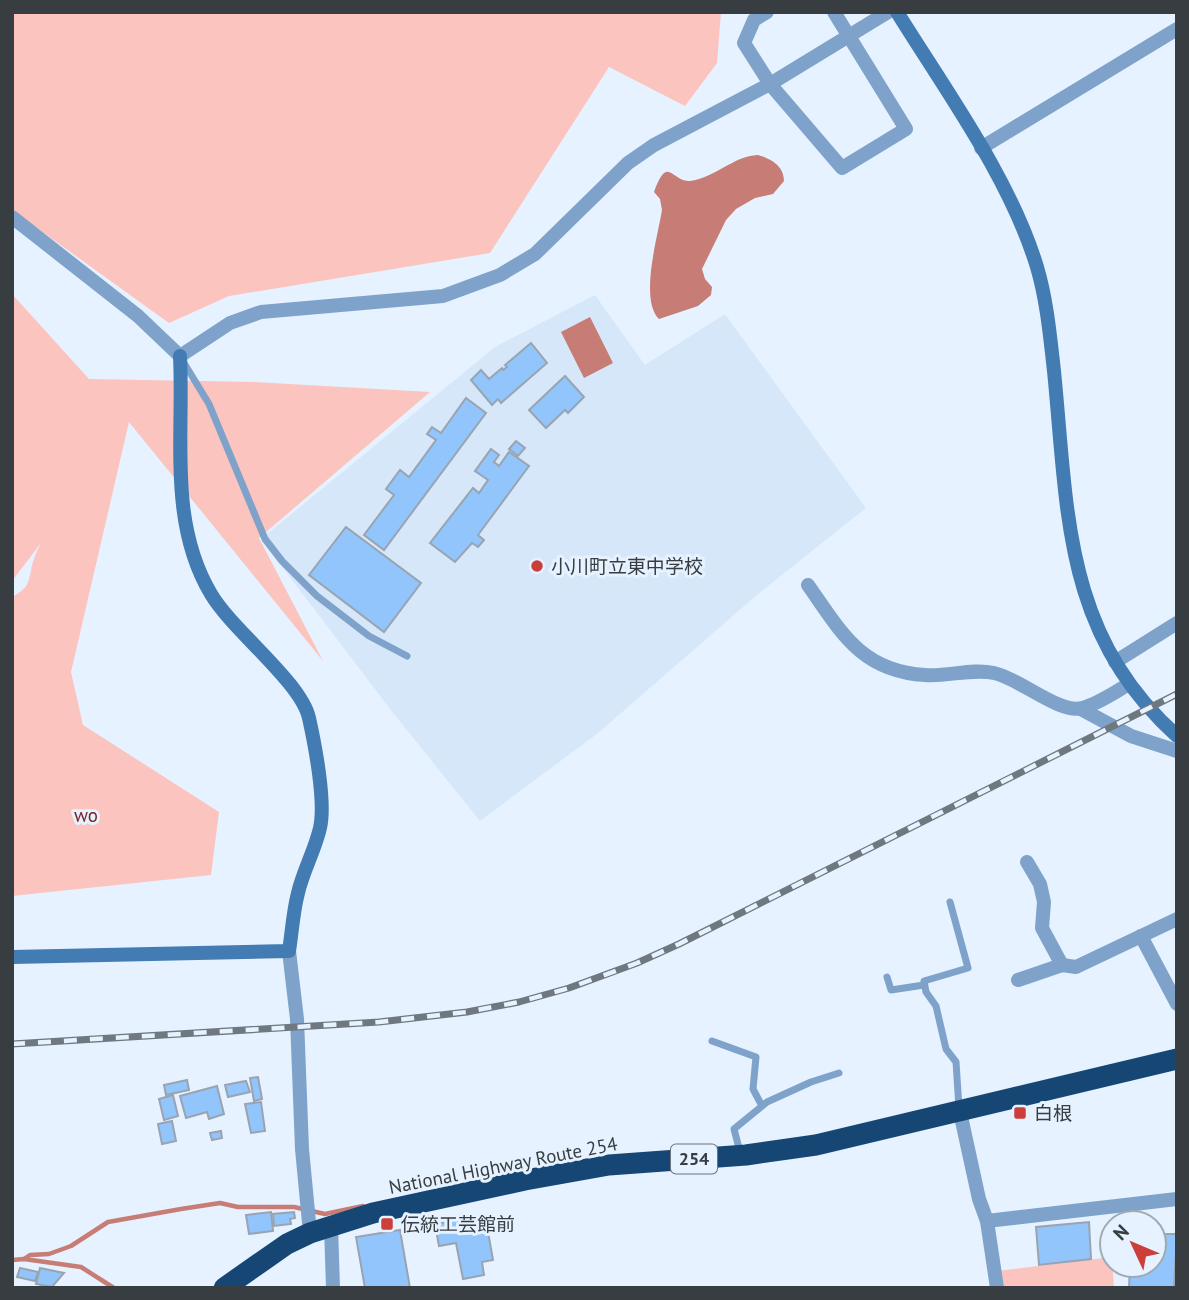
<svg xmlns="http://www.w3.org/2000/svg" width="1189" height="1300" font-family="'PT Sans','Noto Sans JP',sans-serif">
<style>
.built{fill:#d6e7fa}
.green{fill:#fbc4be}
.water{fill:#c77d75}
.lines{fill:none;stroke-linecap:round;stroke-linejoin:round}
.stream{stroke:#c77d75;stroke-width:4.5}
.building{fill:#91c5fb;stroke:#99a4b0;stroke-width:2}
.lane{stroke:#7ea2c9;stroke-width:7}
.street{stroke:#7ea2c9;stroke-width:14}
.secondary{stroke:#437bb3;stroke-width:14}
.highway{stroke:#164774;stroke-width:21}
.rail-casing{stroke:#70787f;stroke-width:7}
.rail{stroke:#e6f2ff;stroke-width:4.5;stroke-dasharray:13;stroke-linecap:butt}
.poi-dot{fill:#cc3e3a;stroke:#e6f2ff;stroke-width:2.5}
.labels{text-anchor:middle;stroke-width:6;stroke-linejoin:round;paint-order:stroke}
.shield{fill:#e6f2ff;stroke:#6c737b;stroke-width:2}
.shield-label{font-size:18px;font-weight:bold;fill:#383d42}
.poi-label{font-size:19px;fill:#383d42;stroke:#e6f2ff;text-anchor:start}
.park-label{font-size:19px;fill:#7e2522;stroke:#e6f2ff}
.street-label{font-size:19px;fill:#383d42;stroke:#e6f2ff}
</style>
<rect width="100%" height="100%" fill="#e6f2ff"/>
<!-- built -->
<path class="built" d="M595,295L645,365L725,314L866,508L758,594L598,733L480,821L390,709L261,539L495,347Z"/>
<!-- green -->
<g class="green">
<path d="M12,12H721L717,63L685,106L609,67L490,253L229,296L169,323L12,210Z"/>
<path d="M12,294L89,379L254,382L430,392L259,538L323,661L129,422L71,672L83,725L219,812L211,875L12,896V597C26,589 28,586 31,571C32,562 37,551 41,543L12,581Z"/>
<path d="M1112,1257L1114,1288H1001L998,1271Z"/>
</g>
<!-- water -->
<g class="water">
<path d="M758,155C771,159 784,166 784,181L773,194L755,198L736,209L726,220L702,269L705,279L712,287L711,295L698,306L659,319C639,299 658,236 662,210L660,199L654,192C668,153 672,183 690,181C715,178 733,156 758,155Z"/>
<path d="M590,317L613,363L584,378L561,332Z"/>
</g>
<g class="lines">
<!-- stream -->
<g class="stream">
<path d="M24,1259L30,1255L49,1254L71,1246L108,1222L181,1209L220,1203L238,1207H294L325,1214L363,1206"/>
<path d="M12,1260L24,1259L81,1267L114,1288"/>
</g>
</g>
<!-- building -->
<g class="building">
<path d="M531,343L547,363L501,403L498,399L492,405L471,380L481,370L489,379L502,368L503,370L507,367L505,365Z"/>
<path d="M565,376L584,397L568,413L565,410L546,428L529,410Z"/>
<path d="M466,398L486,413L384,550L364,535L394,495L386,489L400,470L409,477L436,440L427,434L432,427L441,433Z"/>
<path d="M516,441L525,448L518,456L509,449Z"/>
<path d="M491,449L499,455L494,462L499,466L509,452L529,466L478,535L484,540L478,547L472,543L455,562L430,543L473,488L479,493L488,480L475,471Z"/>
<path d="M346,527L421,583L384,632L309,575Z"/>
<path d="M258,1077L262,1099L254,1101L250,1078Z"/>
<path d="M187,1080L189,1090L166,1095L164,1085Z"/>
<path d="M246,1081L250,1092L228,1097L225,1085Z"/>
<path d="M217,1086L224,1114L209,1119L207,1112L186,1118L180,1096Z"/>
<path d="M173,1095L178,1116L164,1120L159,1099Z"/>
<path d="M261,1102L265,1131L251,1133L245,1104Z"/>
<path d="M172,1121L176,1141L162,1144L158,1124Z"/>
<path d="M221,1131L222,1138L212,1140L210,1133Z"/>
<path d="M271,1212L273,1231L249,1234L246,1215Z"/>
<path d="M294,1212L295,1218L290,1219L291,1224L274,1226L273,1214Z"/>
<path d="M485,1215L493,1260L482,1262L484,1275L463,1279L456,1243L439,1246L435,1224Z"/>
<path d="M1089,1222L1091,1259L1039,1265L1036,1227Z"/>
<path d="M400,1230L410,1288H365L356,1237Z"/>
<path d="M1154,1234H1177L1174,1288H1129L1130,1265H1154Z"/>
<path d="M20,1268L38,1272L35,1281L17,1277Z"/>
<path d="M40,1268L64,1273L52,1287L36,1284Z"/>
</g>
<g class="lines">
<!-- lane -->
<g class="lane">
<path d="M184,363L209,404L265,539L282,561L317,596L369,636L407,656"/>
<path d="M950,902L968,968L924,981L926,992L936,1006L946,1049L956,1062L959,1108"/>
<path d="M887,977L891,990L924,985"/>
<path d="M712,1041L756,1057L753,1089L762,1106"/>
<path d="M740,1152L734,1129L767,1102L811,1082L839,1073"/>
</g>
<!-- street -->
<g class="street">
<path d="M767,12L754,20L744,43L770,84L842,168L906,129L834,12"/>
<path d="M981,148L1177,29"/>
<path d="M12,217L138,316L180,356L230,323L261,312L443,296L500,275L535,254L628,163L654,145L770,84L888,12"/>
<path d="M808,585C841,632 861,671 925,675C947,677 972,668 994,673C1019,678 1059,714 1082,708C1098,704 1115,692 1129,684"/>
<path d="M1115,662L1177,623"/>
<path d="M1081,709L1131,736L1177,751"/>
<path d="M1027,862L1040,884L1044,902L1042,928L1062,965"/>
<path d="M1141,936L1177,1004"/>
<path d="M289,951L297,1019L302,1149L310,1233"/>
<path d="M1018,980L1062,965L1076,967L1177,919"/>
<path d="M960,1112L979,1199L987,1221L997,1288"/>
<path d="M987,1221L1177,1199"/>
<path d="M331,1226L333,1288"/>
</g>
<!-- secondary -->
<g class="secondary">
<path d="M897,12C946,91 1010,178 1037,267C1047,301 1050,336 1054,371C1068,511 1063,634 1177,736"/>
<path d="M12,957L289,951C292,932 293,912 298,893C303,871 315,850 320,828C326,802 315,745 309,718C301,682 232,630 211,594C168,522 184,436 180,356"/>
</g>
<!-- highway -->
<path class="highway" d="M224,1288L287,1244L310,1233L373,1213L525,1180L609,1165L746,1155L816,1145L1177,1059"/>
<!-- rail casing -->
<g class="rail-casing">
<path id="rail" d="M12,1044L379,1022L467,1012L519,1002L569,988L637,963L679,944L1177,694"/>
</g>
<!-- rail -->
<use href="#rail" class="rail"/>
</g>
<!-- markers -->
<g class="poi-dot">
<circle cx="537" cy="566" r="7"/>
<rect x="1013" y="1106" width="14" height="14" rx="3.5"/>
<rect x="380" y="1217" width="14" height="14" rx="3.5"/>
</g>
<g class="labels">
<!-- shield labels -->
<rect class="shield" x="671" y="1144.5" width="46" height="29" rx="5"/>
<g class="shield-label">
<text x="694" y="1165">254</text>
</g>
<!-- poi labels -->
<g class="poi-label">
<text x="551" y="573">小川町立東中学校</text>
<text x="1034" y="1120">白根</text>
<text x="401" y="1231">伝統工芸館前</text>
</g>
<!-- park labels -->
<g class="park-label">
<text x="86" y="822">wo</text>
</g>
<!-- street labels -->
<g class="street-label">
<text transform="translate(503 1165) rotate(-11)" y="7">National Highway Route 254</text>
</g>
</g>
<!-- border -->
<rect width="1189" height="1300" fill="none" stroke="#383d42" stroke-width="28"/>
<!-- north arrow -->
<g transform="translate(1133 1244) rotate(314)"><circle r="33" fill="#e6f2ff" stroke="#a0aab3" stroke-width="2"/>
<path d="M0-5L12 26L0 18L-12 26Z" fill="#cc3e3a"/>
<text y="-10" font-size="19" font-weight="bold" text-anchor="middle" fill="#383d42">N</text>
</g>
</svg>
